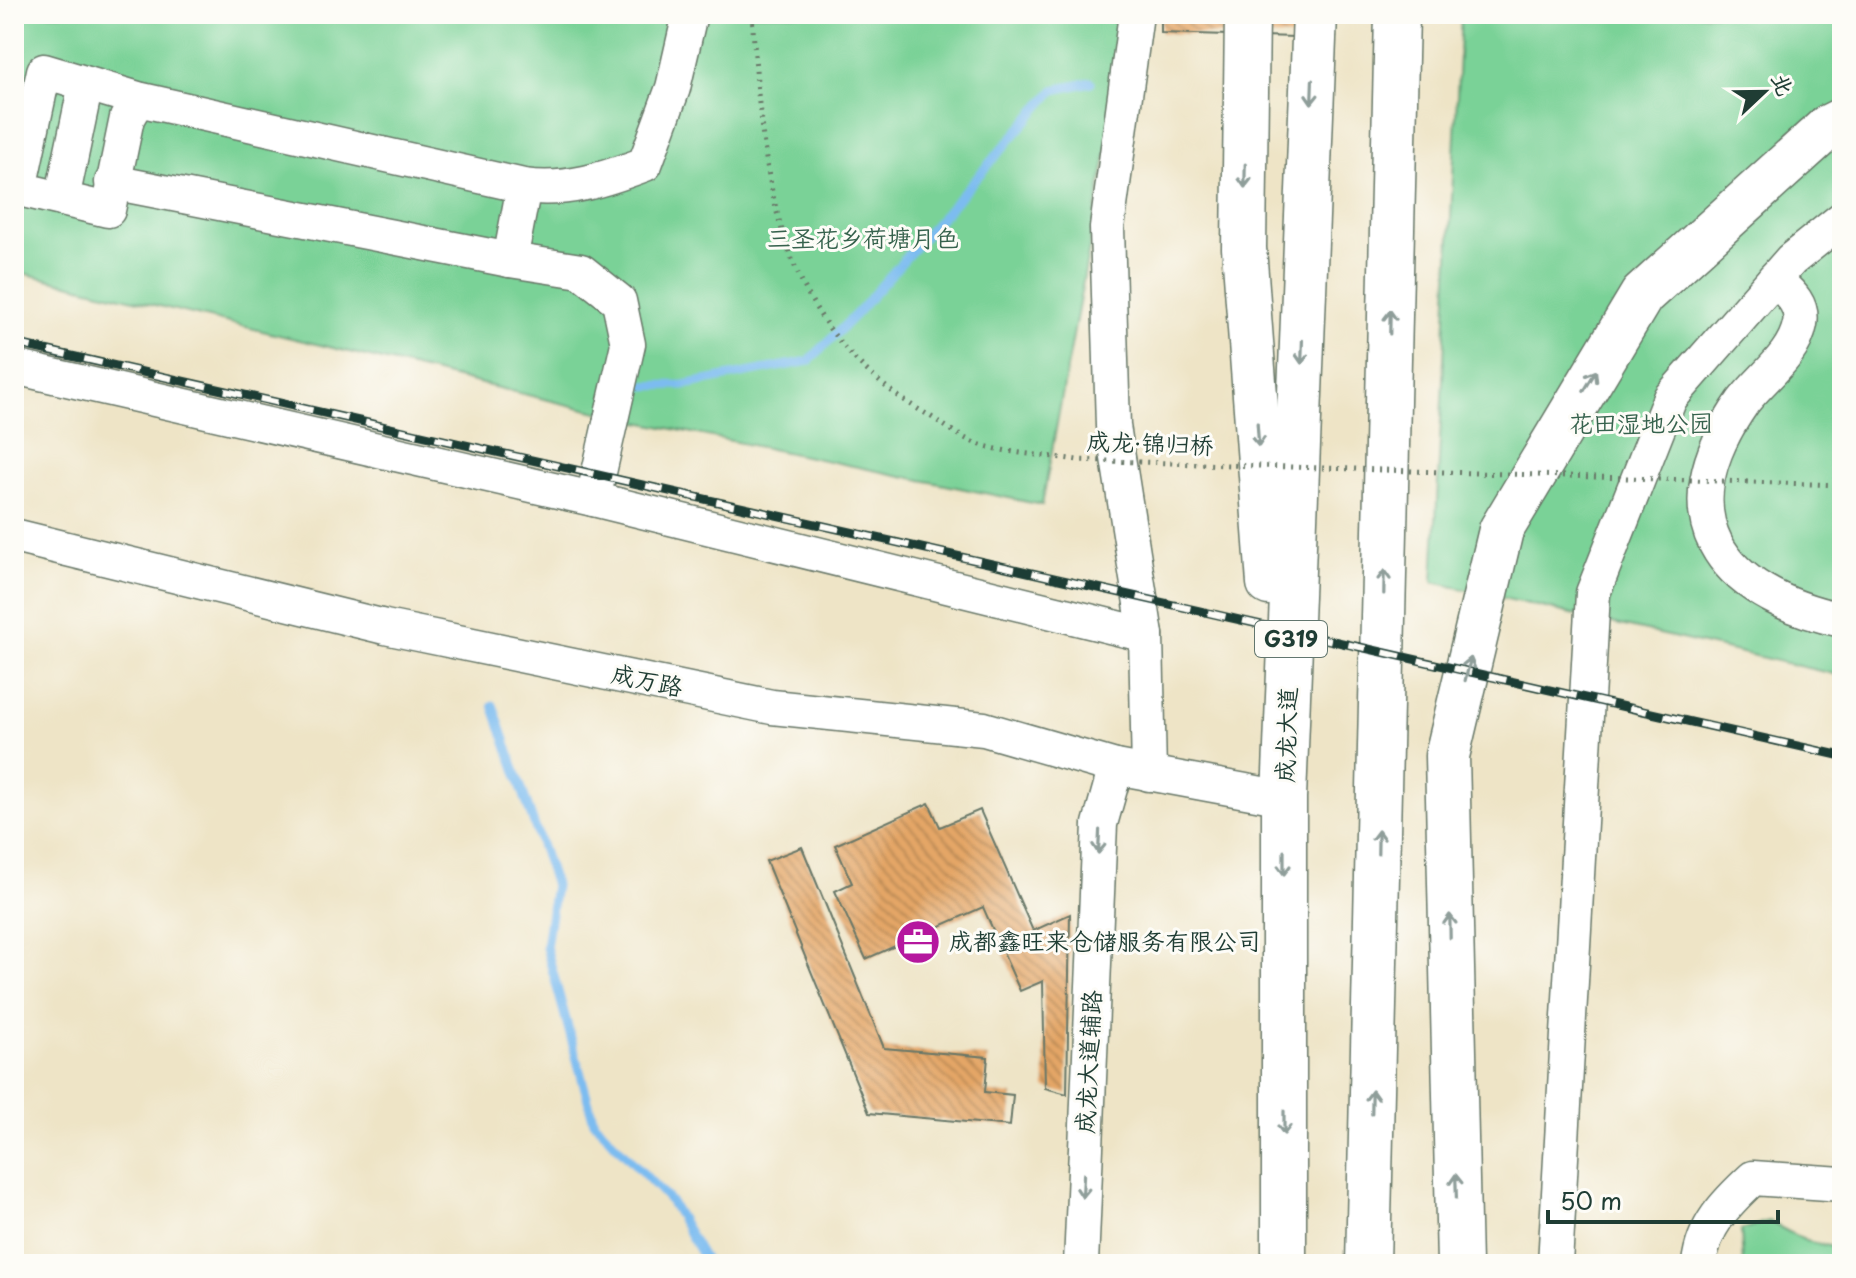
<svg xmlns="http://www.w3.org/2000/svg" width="1856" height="1278" font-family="'Playpen Sans','LXGW WenKai TC',sans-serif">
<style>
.green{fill:#7ad297;stroke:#4c8866;stroke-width:2}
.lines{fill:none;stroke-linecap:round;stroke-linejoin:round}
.stream{stroke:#7bbcf0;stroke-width:9}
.building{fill:url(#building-back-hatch)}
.minor-casing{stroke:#677767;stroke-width:37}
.highway-casing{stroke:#677767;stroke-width:47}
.minor{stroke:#fff;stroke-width:34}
.highway{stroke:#fff;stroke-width:44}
.rail-casing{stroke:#1f3d34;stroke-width:9}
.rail{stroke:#fdfcf7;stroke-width:6;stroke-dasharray:18;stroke-linecap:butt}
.path-bridge{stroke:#677767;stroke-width:5;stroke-dasharray:2 6;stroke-linecap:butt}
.oneway{stroke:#8f9e9a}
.labels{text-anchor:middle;stroke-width:6;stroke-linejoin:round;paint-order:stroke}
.shield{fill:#fdfcf7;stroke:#62766e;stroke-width:2}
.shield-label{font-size:22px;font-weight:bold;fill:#1f3d34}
.park-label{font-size:24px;fill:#36624d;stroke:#fdfcf7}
.street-label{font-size:24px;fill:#1f3d34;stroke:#fdfcf7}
.poi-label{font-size:24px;fill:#1f3d34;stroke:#fdfcf7;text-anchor:start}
</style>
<defs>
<pattern id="building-back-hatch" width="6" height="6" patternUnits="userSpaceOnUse" patternTransform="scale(2)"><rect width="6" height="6" fill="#e4a666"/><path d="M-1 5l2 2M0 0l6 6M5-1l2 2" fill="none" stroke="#b88855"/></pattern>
</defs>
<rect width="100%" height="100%" fill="#fdfcf7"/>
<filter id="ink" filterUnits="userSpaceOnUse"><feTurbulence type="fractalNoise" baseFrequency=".0125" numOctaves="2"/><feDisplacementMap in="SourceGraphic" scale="16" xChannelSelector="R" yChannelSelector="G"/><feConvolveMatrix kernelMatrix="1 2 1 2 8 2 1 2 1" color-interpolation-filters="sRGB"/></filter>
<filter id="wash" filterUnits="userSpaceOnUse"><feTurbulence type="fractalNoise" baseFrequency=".006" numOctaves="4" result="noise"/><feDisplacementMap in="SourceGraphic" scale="32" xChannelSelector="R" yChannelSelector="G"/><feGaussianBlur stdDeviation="1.8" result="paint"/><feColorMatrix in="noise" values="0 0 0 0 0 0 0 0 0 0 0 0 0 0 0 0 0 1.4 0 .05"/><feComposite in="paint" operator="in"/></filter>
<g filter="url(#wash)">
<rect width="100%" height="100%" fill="#eee4c6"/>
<!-- green -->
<g class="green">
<path d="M14,14H1132L1042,505L639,422L14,271Z"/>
<path d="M1461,14H1842V676L1433,582Z"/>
<path d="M1768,1221L1806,1241L1842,1249V1264H1743L1741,1230Z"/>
</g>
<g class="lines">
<!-- stream -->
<g class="stream">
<path d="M633,386L684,385L809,361L857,313L1054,90L1091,82"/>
<path d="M493,705L555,885L546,947L594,1122L671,1202L707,1264"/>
</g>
</g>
<g id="blocks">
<!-- building -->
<g class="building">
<path d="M1161,14H1297L1296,37L1161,33Z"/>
<path d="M929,803L940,827L980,810L1033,931L1070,914L1067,1094L1045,1088L1043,981L1020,991L983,907L866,959L835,891L852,883L835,845Z"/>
<path d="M802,847L884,1048L988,1057L985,1092L1013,1095L1010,1126L869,1113L766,861Z"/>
</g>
</g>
</g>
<g filter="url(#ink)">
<use href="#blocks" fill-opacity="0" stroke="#677767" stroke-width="2"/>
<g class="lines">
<!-- minor casing -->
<g class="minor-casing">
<g id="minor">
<path d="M1136,14L1107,228L1113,426L1146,635L1149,774"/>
<path d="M138,99L44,71L19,189L108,210L127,118L138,99L524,186L510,260"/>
<path d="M112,182L510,260L581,271L619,301L628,344L593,499"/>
<path d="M524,186C567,192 605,179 645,164L673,88L690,14"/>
<path d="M62,199L86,84"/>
<path d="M1774,279C1787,291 1804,303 1800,324C1794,356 1762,377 1743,402C1663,516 1718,594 1842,620"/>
<path d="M14,367L593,499L1146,635"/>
<path d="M14,536L385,627L772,707L984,729L1116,767L1284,798"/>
<path d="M1081,1264L1100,824L1116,767"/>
<path d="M1555,1264L1593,593L1670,398L1791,260L1842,219"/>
<path d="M1699,1264C1703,1226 1726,1203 1753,1178L1842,1184"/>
</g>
</g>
<!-- highway casing -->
<g class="highway-casing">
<g id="highway">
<path d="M1247,14L1244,248L1269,583"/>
<path d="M1284,1264V798L1315,14"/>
<path d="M1368,1264L1397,14"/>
<path d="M1459,1264L1447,756L1501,530L1642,295L1828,127L1842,120"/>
</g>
</g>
<!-- minor -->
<use href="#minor" class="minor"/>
<!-- highway -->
<use href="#highway" class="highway"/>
<!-- rail casing -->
<g class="rail-casing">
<path id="rail" d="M14,343L1842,756"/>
</g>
<!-- rail -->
<use href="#rail" class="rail"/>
<!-- path-bridge -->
<path class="path-bridge" d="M752,14C763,172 771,322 923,412C941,422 961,439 981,445C1011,454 1046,455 1077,460L1842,485"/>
</g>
<!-- one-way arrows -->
<defs><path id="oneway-shaft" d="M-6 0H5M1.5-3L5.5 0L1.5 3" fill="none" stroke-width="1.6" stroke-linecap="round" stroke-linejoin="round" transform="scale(2)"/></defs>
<g class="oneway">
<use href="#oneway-shaft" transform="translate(1312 92) rotate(92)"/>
<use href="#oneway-shaft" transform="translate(1245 176) rotate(91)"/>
<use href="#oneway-shaft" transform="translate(1390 322) rotate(-89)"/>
<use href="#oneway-shaft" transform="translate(1302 352) rotate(92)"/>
<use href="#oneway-shaft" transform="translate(1590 381) rotate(-59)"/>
<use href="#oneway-shaft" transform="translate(1258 435) rotate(86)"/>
<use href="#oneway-shaft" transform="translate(1384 582) rotate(-89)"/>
<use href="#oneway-shaft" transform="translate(1468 669) rotate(-76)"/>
<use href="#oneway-shaft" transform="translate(1099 842) rotate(93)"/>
<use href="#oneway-shaft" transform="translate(1378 842) rotate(-89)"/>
<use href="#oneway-shaft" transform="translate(1284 863) rotate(90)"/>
<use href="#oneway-shaft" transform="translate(1450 926) rotate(-91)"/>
<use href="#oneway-shaft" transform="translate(1372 1102) rotate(-89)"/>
<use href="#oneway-shaft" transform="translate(1284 1123) rotate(90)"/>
<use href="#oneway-shaft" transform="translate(1083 1186) rotate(93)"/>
<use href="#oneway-shaft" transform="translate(1456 1186) rotate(-92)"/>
</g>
</g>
<!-- icons -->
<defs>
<g id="office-disc" transform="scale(2.3)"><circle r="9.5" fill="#b5179e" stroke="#fdfcf7"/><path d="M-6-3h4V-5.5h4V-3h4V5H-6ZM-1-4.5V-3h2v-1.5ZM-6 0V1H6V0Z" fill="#fff"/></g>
</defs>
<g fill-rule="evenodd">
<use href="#office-disc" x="918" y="942"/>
</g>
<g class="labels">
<!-- shield labels -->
<rect class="shield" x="1255" y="621" width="72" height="36" rx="6"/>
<g class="shield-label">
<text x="1291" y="647">G319</text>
</g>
<!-- park labels -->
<g class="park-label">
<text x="863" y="247">三圣花乡荷塘月色</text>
<text x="1641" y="432">花田湿地公园</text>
</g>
<!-- street labels -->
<g class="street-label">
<text transform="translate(1150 444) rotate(2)" y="8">成龙·锦归桥</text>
<text transform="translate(647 681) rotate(12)" y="8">成万路</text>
<text transform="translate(1287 735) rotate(-88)" y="8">成龙大道</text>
<text transform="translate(1089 1062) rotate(-87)" y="8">成龙大道辅路</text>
</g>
<!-- poi labels -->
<g class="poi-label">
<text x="949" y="950">成都鑫旺来仓储服务有限公司</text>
</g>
</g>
<!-- margin -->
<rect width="1856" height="1278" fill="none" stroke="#fdfcf7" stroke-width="48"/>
<!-- north arrow -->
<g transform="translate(1764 92) rotate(68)" stroke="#fdfcf7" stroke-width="6" paint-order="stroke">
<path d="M0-6L14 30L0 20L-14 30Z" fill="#1f3d34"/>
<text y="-12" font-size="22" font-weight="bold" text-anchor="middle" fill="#1f3d34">北</text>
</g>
<!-- scale -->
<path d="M1548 1210v12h230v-12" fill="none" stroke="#1f3d34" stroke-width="4"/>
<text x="1560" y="1210" font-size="24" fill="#1f3d34" stroke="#fdfcf7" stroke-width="6" paint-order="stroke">50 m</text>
</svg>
